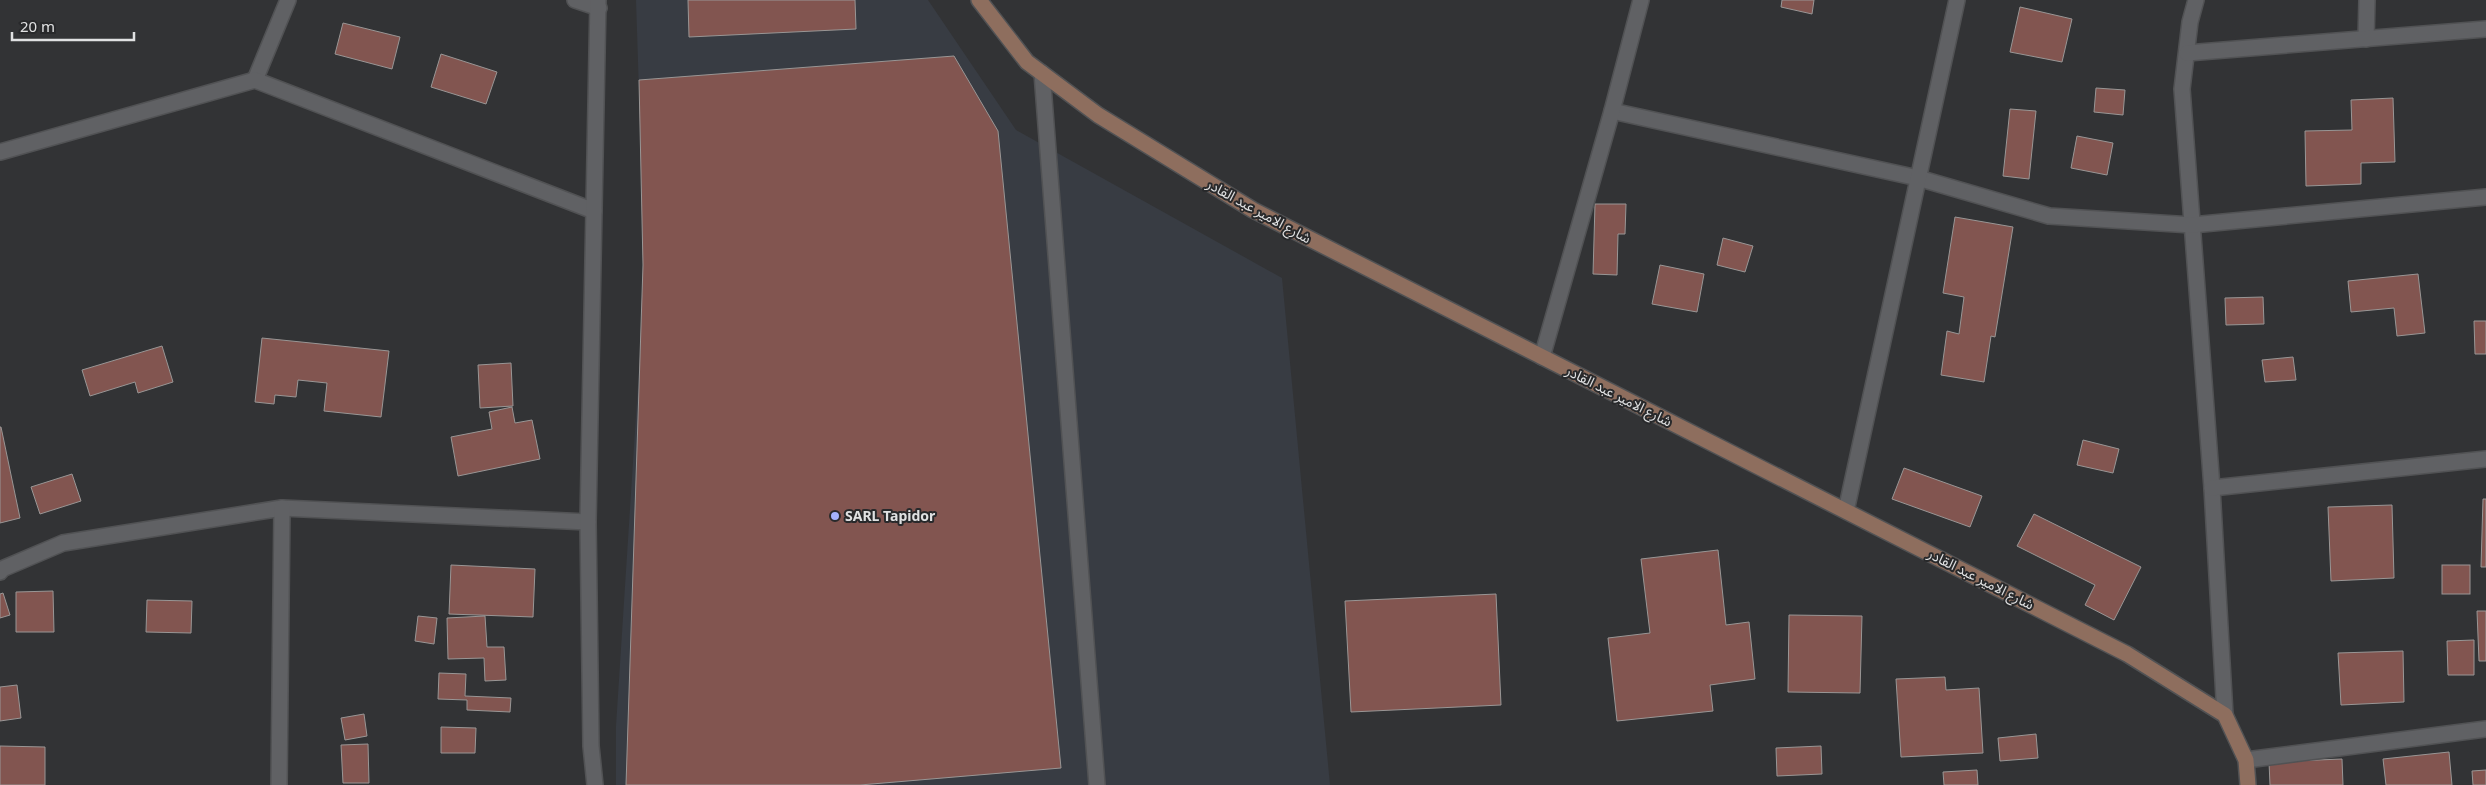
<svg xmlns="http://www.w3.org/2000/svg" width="2486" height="785" font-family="'Noto Sans','Noto Sans Arabic',sans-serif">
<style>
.built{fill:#383c43}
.building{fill:#825550;stroke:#999695}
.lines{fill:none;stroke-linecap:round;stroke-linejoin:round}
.lane-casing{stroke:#515254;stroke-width:18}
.street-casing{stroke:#515254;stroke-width:18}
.secondary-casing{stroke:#515254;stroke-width:18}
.lane{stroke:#606164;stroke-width:15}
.street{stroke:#606164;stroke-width:15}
.secondary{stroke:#8e6e5e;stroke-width:15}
.poi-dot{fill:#a4b2fc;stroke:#28292b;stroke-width:2}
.labels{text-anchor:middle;stroke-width:4;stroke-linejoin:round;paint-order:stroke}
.street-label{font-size:14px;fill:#e0e1e2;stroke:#28292b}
.poi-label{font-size:14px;font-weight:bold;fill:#e0e1e2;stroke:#28292b;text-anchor:start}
</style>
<rect width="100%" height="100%" fill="#323335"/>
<!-- built -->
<path class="built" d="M636,0H928L1016,130L1282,278L1330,785H616V726L645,276Z"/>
<!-- building -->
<g class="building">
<path d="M688,0H855L856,29L689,37Z"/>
<path d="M1782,0H1814L1812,14L1781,7Z"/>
<path d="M2020,7L2072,19L2062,62L2010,52Z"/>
<path d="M343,23L400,37L392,69L335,54Z"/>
<path d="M441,54L497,72L486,104L431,87Z"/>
<path d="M954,56L998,131L1061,768L860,785H626L643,265L639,80Z"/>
<path d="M2096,88L2125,90L2123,115L2094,112Z"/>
<path d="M2393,98L2395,162L2361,163V184L2306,186L2305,131L2352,130L2351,100Z"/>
<path d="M2010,109L2036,111L2029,179L2003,176Z"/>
<path d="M2077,136L2113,143L2107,175L2071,168Z"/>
<path d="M1595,204H1626L1625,234H1618L1617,275L1593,274Z"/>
<path d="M1955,217L2013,227L1995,337L1991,336L1984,382L1941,375L1947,331L1959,334L1964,297L1943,293Z"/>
<path d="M1723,238L1753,246L1745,272L1717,265Z"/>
<path d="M1660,265L1704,274L1697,312L1652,304Z"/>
<path d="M2418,274L2425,333L2397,336L2394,308L2351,312L2348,281Z"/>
<path d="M2263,297L2264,324L2226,325L2225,298Z"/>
<path d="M2474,321H2486V354H2475Z"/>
<path d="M262,338L389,351L381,417L324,411L327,383L298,380L296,397L275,395L274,404L255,402Z"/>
<path d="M162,346L173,382L138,393L135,382L90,396L82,370Z"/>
<path d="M2293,357L2296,380L2265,382L2262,360Z"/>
<path d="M511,363L513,406L480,408L478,365Z"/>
<path d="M512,407L515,423L532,420L540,459L458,476L451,437L492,429L489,412Z"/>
<path d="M1,427L20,518L0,523V427Z"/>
<path d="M2083,440L2119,449L2113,473L2077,465Z"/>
<path d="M1904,468L1982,496L1970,527L1892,499Z"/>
<path d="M72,474L81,501L40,514L31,487Z"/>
<path d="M2483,499H2486V567H2481Z"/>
<path d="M2392,505L2394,578L2331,581L2328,507Z"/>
<path d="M2034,514L2141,567L2114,620L2085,605L2095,585L2017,546Z"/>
<path d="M1718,550L1726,625L1749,622L1755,679L1710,685L1713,711L1617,721L1608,638L1650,633L1641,559Z"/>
<path d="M451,565L535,569L533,617L449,614Z"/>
<rect x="2442" y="565" width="28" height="29"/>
<path d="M53,591L54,632H16V592Z"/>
<path d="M3,593L10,615L0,618V594Z"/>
<path d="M1496,594L1501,705L1351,712L1345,601Z"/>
<path d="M147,600L192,601L191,633L146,632Z"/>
<path d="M2477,611H2486V661H2479Z"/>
<path d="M1789,615L1862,616L1860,693L1788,692Z"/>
<path d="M418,616L437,618L434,644L415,641Z"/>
<path d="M485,616L487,647H504L506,680L485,681L484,658L448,659L447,618Z"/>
<path d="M2474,640V675H2448L2447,641Z"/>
<path d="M2403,651L2404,702L2341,705L2338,653Z"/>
<path d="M439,673L466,674L465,696L511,698L510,712L467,710V700L438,699Z"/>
<path d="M1945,677L1946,690L1979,688L1983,753L1901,757L1896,679Z"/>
<path d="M17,685L21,718L0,721V687Z"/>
<path d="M364,714L367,736L345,740L341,718Z"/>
<path d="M441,727L476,728L475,753H441Z"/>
<path d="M2036,734L2038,758L2000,761L1998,738Z"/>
<path d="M368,744L369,783H343L341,745Z"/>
<path d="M0,746L45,747V785H0Z"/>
<path d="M1821,746L1822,774L1777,776L1776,748Z"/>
<path d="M2449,752L2452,785H2386L2383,759Z"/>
<path d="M2342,759L2343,785H2270L2269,762Z"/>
<path d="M1977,770L1978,785H1944L1943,772Z"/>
<path d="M2486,770V785H2473L2472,771Z"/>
</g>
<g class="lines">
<!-- lane casing -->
<g class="lane-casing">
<path id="lane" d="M1042,73L1097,785"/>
</g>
<!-- street casing -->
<g class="street-casing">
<g id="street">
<path d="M575,0L599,8"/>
<path d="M2196,0L2190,22L2182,89L2212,488L2225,715"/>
<path d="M2366,39L2367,0"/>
<path d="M2187,53L2486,29"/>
<path d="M255,80L288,0"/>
<path d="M1612,111L1918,178L2049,216L2192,225L2486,197"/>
<path d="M0,152L255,80L594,211"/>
<path d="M1542,357L1612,111L1641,0"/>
<path d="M2212,488L2486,459"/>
<path d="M1846,511L1957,0"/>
<path d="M0,572L2,569L63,543L282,508L588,522"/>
<path d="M2246,760L2486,729"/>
<path d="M279,785L282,508"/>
<path d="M595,785L591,746L588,522L598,0"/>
</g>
</g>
<!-- secondary casing -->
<g class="secondary-casing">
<path id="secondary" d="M979,0L1027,62L1098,115L1253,210L2127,654L2225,715L2246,760L2248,785"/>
</g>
<!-- lane -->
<use href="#lane" class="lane"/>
<!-- street -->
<use href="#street" class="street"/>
<!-- secondary -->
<use href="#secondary" class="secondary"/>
</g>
<!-- markers -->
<circle class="poi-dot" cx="835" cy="516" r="5"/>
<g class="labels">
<!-- street labels -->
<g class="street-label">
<text transform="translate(1259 211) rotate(29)" y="5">شارع الامير عبد القادر</text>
<text transform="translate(1619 396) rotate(27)" y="5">شارع الامير عبد القادر</text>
<text transform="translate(1981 579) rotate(27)" y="5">شارع الامير عبد القادر</text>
</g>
<!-- poi labels -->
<g class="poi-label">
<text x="845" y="521">SARL Tapidor</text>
</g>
</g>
<!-- scale -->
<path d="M12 32v8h122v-8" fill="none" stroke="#e0e1e2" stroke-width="2.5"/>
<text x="20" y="32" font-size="15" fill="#e0e1e2" stroke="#28292b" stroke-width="4" paint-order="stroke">20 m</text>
</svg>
